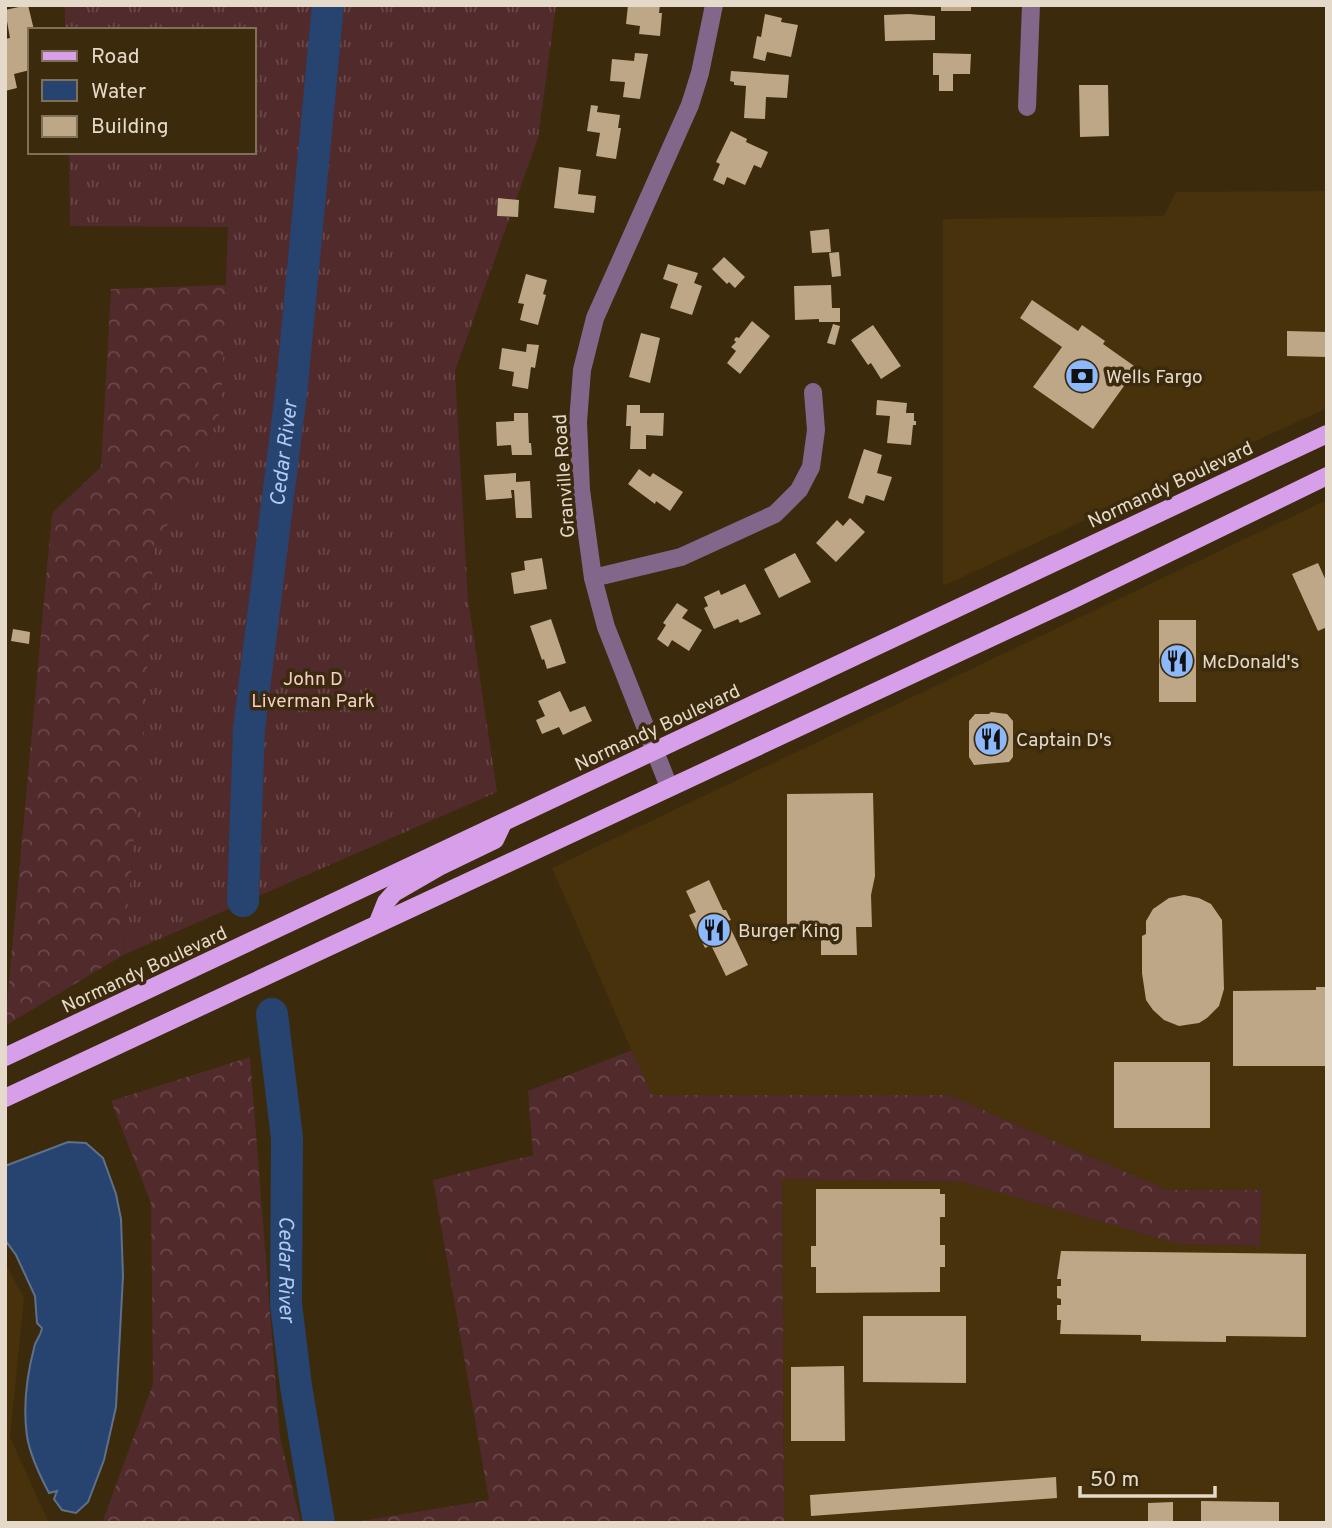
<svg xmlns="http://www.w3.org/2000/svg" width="1332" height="1528" font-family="Overpass,sans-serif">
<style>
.built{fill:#47320c}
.grass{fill:url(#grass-tufts)}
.forest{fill:url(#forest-crowns)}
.water{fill:#26446f;stroke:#5f718a;stroke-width:2}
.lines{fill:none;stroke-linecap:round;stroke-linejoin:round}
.river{stroke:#26446f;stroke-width:32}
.building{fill:#bda787}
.minor{stroke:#82678b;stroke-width:18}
.major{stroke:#d79ee9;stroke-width:18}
.labels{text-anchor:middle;stroke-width:7;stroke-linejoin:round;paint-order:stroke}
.poi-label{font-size:19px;fill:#e5daca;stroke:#3b2a0c;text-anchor:start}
.street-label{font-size:19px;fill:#e5daca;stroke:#3b2a0c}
.park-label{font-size:19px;fill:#f4cdcd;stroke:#3b2a0c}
.water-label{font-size:21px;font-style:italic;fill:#aecbf5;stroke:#3b2a0c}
</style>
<defs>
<pattern id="grass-tufts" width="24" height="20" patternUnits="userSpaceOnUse" patternTransform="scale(1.75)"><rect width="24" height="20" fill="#512a2c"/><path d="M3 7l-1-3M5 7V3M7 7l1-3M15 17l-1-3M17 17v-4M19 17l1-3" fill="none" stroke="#6a4849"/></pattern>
<pattern id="forest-crowns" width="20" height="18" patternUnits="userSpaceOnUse" patternTransform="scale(1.75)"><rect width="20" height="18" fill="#512a2c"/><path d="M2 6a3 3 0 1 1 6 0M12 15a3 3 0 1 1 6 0" fill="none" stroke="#6a4849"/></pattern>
</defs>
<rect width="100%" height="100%" fill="#3b2a0c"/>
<!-- built -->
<g class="built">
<path d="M1327,191V408L943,586V219L1164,216L1176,192Z"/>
<path d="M1327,500V1523H784L782,1179L962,1182L1179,1244L1260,1246L1262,1191L1167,1190L949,1095H651L552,868Z"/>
<path d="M5,1263L24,1298L10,1437L49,1523H5Z"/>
</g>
<!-- grass -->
<path class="grass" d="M65,5H556L538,138L455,371L468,599L497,792L123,955L144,733L154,545L180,507L221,410L228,227L70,226L69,152H254V30H65Z"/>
<!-- forest -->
<g class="forest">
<path d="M226,285L221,410L180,507L154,545L144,733L123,955L5,1026L52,513L101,467L111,289Z"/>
<path d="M632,1050L652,1095H949L1167,1190H1262L1260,1246L1179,1244L962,1182L782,1179L784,1523H361V1521L489,1500L433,1180L533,1155L528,1091Z"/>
<path d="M250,1057L280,1438L301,1523H102L153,1384L151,1203L111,1101Z"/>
</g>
<!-- water -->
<path class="water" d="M68,1142L86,1143L103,1158L116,1194L121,1219L123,1276L116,1407L104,1460L88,1502L76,1513L62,1510L54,1499L57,1491L49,1493C40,1476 30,1456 27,1436C23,1408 27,1375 34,1348C35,1341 41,1336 42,1328L37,1323L35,1296L16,1255L5,1240V1166Z"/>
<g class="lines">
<!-- river -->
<g class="river">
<path id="s1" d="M243,901L249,729L292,385L328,5"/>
<path id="s2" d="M272,1014L287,1138L286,1304L296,1386L319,1523"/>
</g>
</g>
<!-- building -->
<g class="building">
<path d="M28,5L34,30H30V70L14,74L17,88L5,91V39L10,38L5,10Z"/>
<path d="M628,5H660L659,13H662L660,36L639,34L640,26L626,24Z"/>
<rect x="941" y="5" width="30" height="6"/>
<path d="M765,14L782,18L781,22L798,25L791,57L767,52L765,61L753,58L757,36L761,37Z"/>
<path d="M909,14L935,16V40L885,41L884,15Z"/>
<path d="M635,53L648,54L640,99L623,97L625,82L610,81L612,59L634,61Z"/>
<path d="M933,53L971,54L970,74H953V91H939V75H933Z"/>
<path d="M731,71L789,75L787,98L766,97L765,119L744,118L746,86L734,85V82L730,81Z"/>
<path d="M1079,85H1108L1109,136L1080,137Z"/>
<path d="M591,105L598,106L597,112L620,115L618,128H621L616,159L596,156L600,133L587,131Z"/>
<path d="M731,131L747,139L746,142L768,152L761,168L754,165L745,185L727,177L724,185L713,180L720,164L716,162Z"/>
<path d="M559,167L581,170L578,194L596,196L594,213L554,208Z"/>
<path d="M498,198L519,200L518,217L497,216Z"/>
<path d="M829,229L831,252L812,253L810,231Z"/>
<path d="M839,252L841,276L832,277L829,253Z"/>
<path d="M724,257L745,277L735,288L729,282L727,284L712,269Z"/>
<path d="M668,264L698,273L694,283L702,286L692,315L670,308L678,284L663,279Z"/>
<path d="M526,274L547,280L543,294L546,295L538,325L520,320L524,304L518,303Z"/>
<path d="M831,285L832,308H840V322H819V319L795,320L794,286Z"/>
<path d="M1032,300L1078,331L1082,325L1105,341L1103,344L1137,368L1093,429L1033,387L1062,347L1020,318Z"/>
<path d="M752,321L770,336L740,374L727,363L736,351L731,347L736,342L734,340L736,337L739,338Z"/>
<path d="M833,324L840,326L835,345L827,343Z"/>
<path d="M873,325L901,366L881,379L871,363L868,365L851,340Z"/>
<path d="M1287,331L1327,332V357L1287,356Z"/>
<path d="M641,333L660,338L650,383L629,377Z"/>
<path d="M527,344L539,345L535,368L531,367L528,389L512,386L514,372L499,369L502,348L526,352Z"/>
<path d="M877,400L907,403L906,413H914V421H916V425H913L911,445L887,443L890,416L876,415Z"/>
<path d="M627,405H640V413H664L663,436L646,435V449H630L631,426H626Z"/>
<path d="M514,413H528L529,443H531L532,455H512L511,445L497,446L496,422L514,421Z"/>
<path d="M864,449L882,455L877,473L892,477L884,501L866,495L863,504L848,498Z"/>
<path d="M639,469L650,477L653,473L683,492L670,511L656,501L655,504L628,484Z"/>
<path d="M516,473V482L530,481L532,518H516L514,490H511L512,498L486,500L484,475Z"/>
<path d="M850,518L865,532L836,562L816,543L837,520L843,526Z"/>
<path d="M795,553L811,582L779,598L764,569Z"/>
<path d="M542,558L547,589L514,594L511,573L525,570L524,561Z"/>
<path d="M1318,563L1327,583V627L1318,631L1292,574Z"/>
<path d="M745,584L761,614L740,623L738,619L714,629L704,608L708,606L704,597L719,590L721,595Z"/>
<path d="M677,603L688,610L682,618L702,630L689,651L672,640L668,647L657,639L666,625L663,623Z"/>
<path d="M551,619L566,663L547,669L544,659L542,660L530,626Z"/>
<rect x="1159" y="620" width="37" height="82"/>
<path d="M13,629L30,632L29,644L11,641Z"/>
<path d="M560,691L570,712L585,706L592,721L563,735L559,727L542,734L536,720L545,716L538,701Z"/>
<path d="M991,712L1007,714L1013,721V757L1009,762L974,765L969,757V721L975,714H989Z"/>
<path d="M873,793L875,876L871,895L872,927H856L857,955H821V927H787V794Z"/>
<path d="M709,880L723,910H726L731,920L727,921L748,965L726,976L711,945L705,948L689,915L696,912L686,891Z"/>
<path d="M1184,895L1199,898L1211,904L1222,920L1224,989L1219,1006L1207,1018L1199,1023L1179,1026L1164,1020L1153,1010L1146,1000L1142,973V936L1146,934V921L1153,909L1169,898Z"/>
<path d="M1316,987H1327V1066H1233V991L1316,990Z"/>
<rect x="1114" y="1062" width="96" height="66"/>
<path d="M816,1189H940V1194H945V1217H940V1245H945V1267H940V1292L816,1293V1267H811V1246H816Z"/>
<path d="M1061,1251L1306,1254V1337L1226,1336V1342L1141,1341V1335L1060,1334L1061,1320H1057V1305H1061V1299L1057,1298V1286H1061V1279H1057Z"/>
<path d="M863,1316H966V1383L863,1382Z"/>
<path d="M844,1366L845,1441H791V1367Z"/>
<path d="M1056,1477L1057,1498L811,1516L810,1495Z"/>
<path d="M1201,1501L1279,1502V1523H1201Z"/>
<path d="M1173,1502V1523H1148V1503Z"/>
</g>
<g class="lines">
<!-- minor -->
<g class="minor">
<path d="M1027,107L1031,5"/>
<path d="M593,578L681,557L775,514L799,490L811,467L816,430L813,392"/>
<path d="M669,787L606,627L593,578L581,490L578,422L582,370L595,318L690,105L700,73L714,5"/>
</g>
<!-- major -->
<g class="major">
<path d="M378,922L386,902L394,893L439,867L495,840L503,823"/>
<path d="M5,1057L1327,434"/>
<path d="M5,1098L1074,599L1327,476"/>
</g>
</g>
<!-- icons -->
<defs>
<g id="bank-disc" transform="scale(1.75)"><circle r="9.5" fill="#8bb9fc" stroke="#3b2a0c"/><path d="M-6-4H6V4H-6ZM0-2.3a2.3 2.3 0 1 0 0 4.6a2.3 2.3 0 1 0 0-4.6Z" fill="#111"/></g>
<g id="restaurant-disc" transform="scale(1.75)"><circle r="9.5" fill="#8bb9fc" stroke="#3b2a0c"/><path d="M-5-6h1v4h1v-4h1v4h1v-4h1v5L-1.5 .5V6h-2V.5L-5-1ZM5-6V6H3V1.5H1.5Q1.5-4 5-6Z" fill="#111"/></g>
</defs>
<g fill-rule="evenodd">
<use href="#bank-disc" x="1082" y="376"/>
<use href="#restaurant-disc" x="1177" y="661"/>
<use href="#restaurant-disc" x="991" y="739"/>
<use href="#restaurant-disc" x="714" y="930"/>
</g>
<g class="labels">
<!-- poi labels -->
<g class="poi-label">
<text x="1106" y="383">Wells Fargo</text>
<text x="1202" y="668">McDonald's</text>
<text x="1016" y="746">Captain D's</text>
<text x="738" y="937">Burger King</text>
</g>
<!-- street labels -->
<g class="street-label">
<text transform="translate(563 476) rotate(-94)" y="7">Granville Road</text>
<text transform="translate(1170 484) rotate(-25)" y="7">Normandy Boulevard</text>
<text transform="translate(657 727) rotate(-25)" y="7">Normandy Boulevard</text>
<text transform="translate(144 969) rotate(-25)" y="7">Normandy Boulevard</text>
</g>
<!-- park labels -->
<g class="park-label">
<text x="313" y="685">John D<tspan x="313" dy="22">Liverman Park</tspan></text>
</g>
<!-- water labels -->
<g class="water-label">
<text dy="7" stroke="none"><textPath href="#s1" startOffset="450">Cedar River</textPath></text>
<text dy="7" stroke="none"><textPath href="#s2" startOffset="256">Cedar River</textPath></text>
</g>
</g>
<!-- border -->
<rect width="1332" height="1528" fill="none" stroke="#e5daca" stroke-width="14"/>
<!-- legend -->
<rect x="28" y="28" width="228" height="126" fill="#3b2a0c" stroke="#7f7058" stroke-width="2"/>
<rect x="42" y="51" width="35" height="10" fill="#d79ee9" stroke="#7f7058" stroke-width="2"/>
<text x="91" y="63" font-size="21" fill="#e5daca">Road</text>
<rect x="42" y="80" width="35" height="21" fill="#26446f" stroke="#7f7058" stroke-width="2"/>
<text x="91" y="98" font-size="21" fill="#e5daca">Water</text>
<rect x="42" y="116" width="35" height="21" fill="#bda787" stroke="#7f7058" stroke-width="2"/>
<text x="91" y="133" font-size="21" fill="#e5daca">Building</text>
<!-- scale -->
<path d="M1080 1486v10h135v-10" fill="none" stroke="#e5daca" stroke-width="3.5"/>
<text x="1090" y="1486" font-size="21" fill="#e5daca" stroke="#3b2a0c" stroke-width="5" paint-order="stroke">50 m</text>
</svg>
